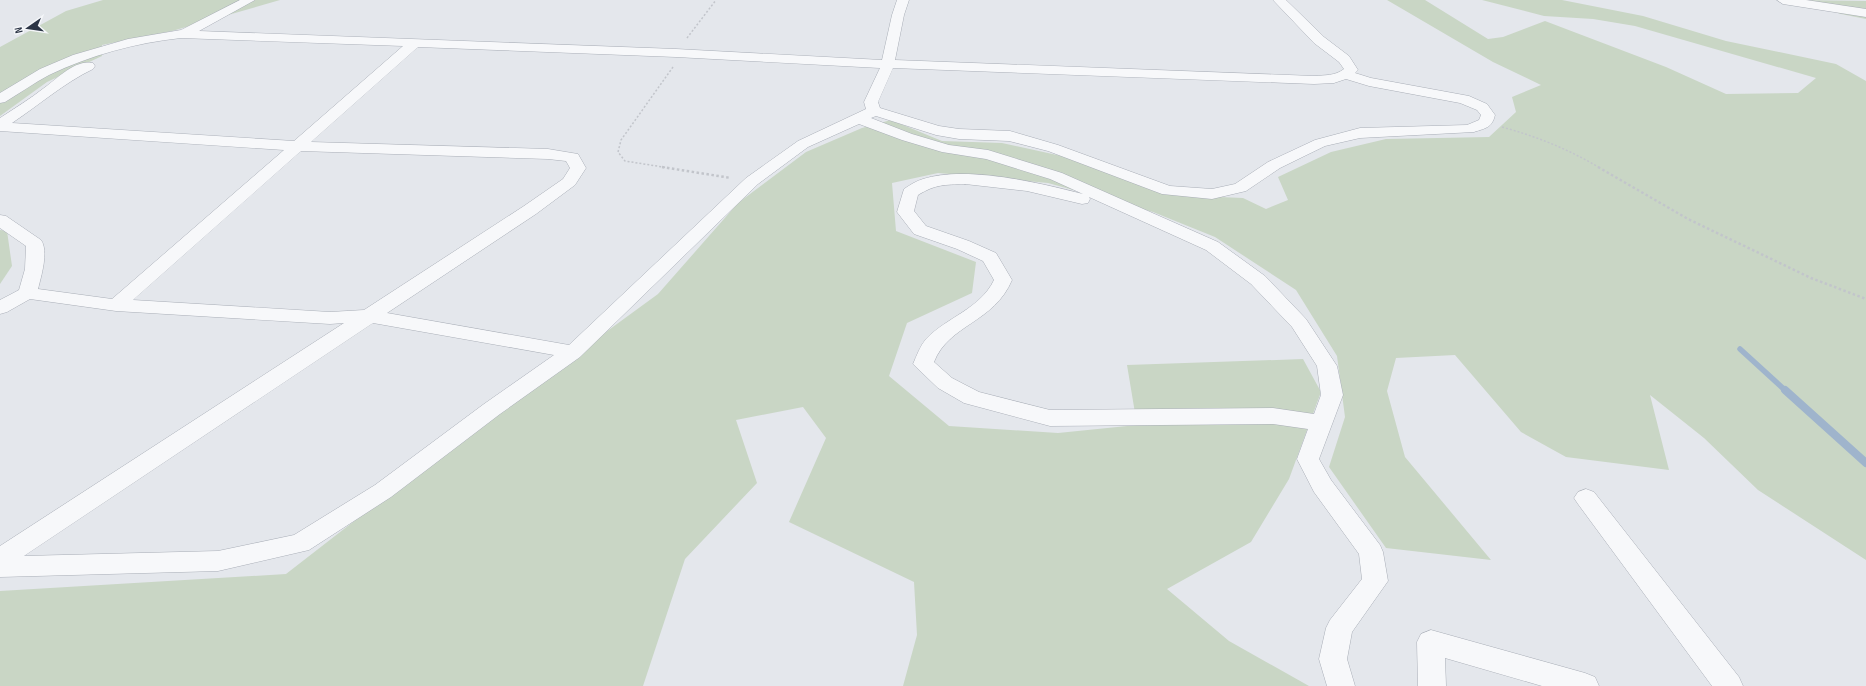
<svg xmlns="http://www.w3.org/2000/svg" width="1866" height="686" font-family="'Sofia Sans Condensed',sans-serif">
<style>
.green{fill:#c9d6c5}
.lines{fill:none;stroke-linecap:round;stroke-linejoin:round}
.stream-far1{stroke:#9fb4cc;stroke-width:5.5}
.stream{stroke:#9fb4cc;stroke-width:8}
.street-casing{stroke:#a9aeb7;stroke-width:1}
.path-far1{stroke:#c2c5cb;stroke-width:1.5;stroke-dasharray:2 2;stroke-linecap:butt}
.path{stroke:#c2c5cb;stroke-width:2.5;stroke-dasharray:2.5 2.5;stroke-linecap:butt}
.street{fill:#f7f8fa;fill-rule:evenodd}
</style>
<rect width="100%" height="100%" fill="#e4e7ec"/>
<!-- green -->
<g class="green">
<path d="M103,0H280L172,31L102,45V56L47,82L0,116V47L66,11Z"/>
<path d="M1387,0H1425L1488,39L1503,37L1545,21L1666,67L1726,94L1798,93L1816,78L1635,26L1593,19L1544,16L1482,0H1562L1643,16L1726,41L1836,64L1866,81V560L1758,490L1704,438L1650,395L1669,470L1566,457L1521,432L1455,355L1396,358L1387,391L1405,457L1491,560L1386,548L1329,467L1345,417L1337,356L1296,290L1215,237L1153,212L1048,183L938,173L892,183L896,231L976,262L972,293L907,323L889,376L949,426L1058,433L1137,425L1127,365L1303,359L1321,392L1289,479L1251,542L1167,589L1229,641L1309,686H903L917,635L914,582L789,522L826,438L803,407L736,420L757,483L685,559L643,686H0V591L286,574L469,432L658,294L738,203L806,152L862,128L891,120L942,141L1002,143L1066,157L1172,195L1243,198L1266,209L1288,200L1278,177L1331,152L1386,139L1489,137L1516,112L1512,97L1541,85L1493,62Z"/>
<path d="M1797,0L1866,1V19L1841,14Z"/>
<path d="M0,230L7,231L12,266L0,284Z"/>
</g>
<g class="lines">
<!-- stream-far1 -->
<path class="stream-far1" d="M1740,349L1786,391"/>
<!-- stream -->
<path class="stream" d="M1785,390L1866,463"/>
<!-- street casing -->
<g class="street-casing">
<g id="street">
<path d="M240,0H255L199,31L676,49L882,60L892,15L897,0H909L904,15L895,60L1314,76C1325,75 1335,76 1344,69L1339,62L1314,43L1273,0H1286L1324,37L1349,56L1358,70L1355,73L1371,78L1469,96L1487,104L1495,115C1492,128 1486,128 1474,132L1360,138L1325,146L1280,168L1246,191L1212,199L1162,194L1048,151L1009,141L959,139L936,135L876,116L871,118L912,134L949,145L988,150L1062,173L1218,242L1265,276L1306,319L1337,366L1343,395L1319,459L1331,480L1380,545L1383,552L1388,581L1352,632L1347,659L1355,686H1327L1319,659L1326,628L1330,620L1362,579L1359,554L1314,492L1297,459L1308,429L1273,424L1050,426L964,403L938,388L913,364C917,355 920,346 926,339C947,317 980,309 994,280L983,261L957,249L914,234L897,212L904,189C910,185 916,181 923,179C966,165 1040,183 1083,194L1050,179L986,159L942,152L902,140L859,124L808,147L758,184L580,357L500,414L391,497L309,550L218,571L0,577V546L344,323L330,324L116,311L30,299L7,312L0,314V300L19,290L25,269L26,246L0,228V215L6,216L41,240C49,251 41,277 38,289L112,299L284,150L0,131V118C15,108 30,99 44,88C57,79 75,59 93,63L95,66L93,69C64,83 39,105 12,123L294,141L403,46L181,38C135,43 91,55 49,75C34,83 20,93 5,102L0,103V93L40,69L73,55L128,39L181,30ZM418,47L676,57L880,68L864,102L866,109L798,141L746,178L569,345L387,313L536,214L575,185L586,168L578,154L548,149L311,142ZM893,68L1314,84L1334,83L1346,79L1369,86L1460,103L1477,110L1481,115L1479,120L1467,125L1360,128L1315,140L1268,162L1235,184L1212,189L1170,186L1058,145L1010,131L959,129L939,126L880,108L878,102ZM301,151L548,159L566,161L570,168L563,179L524,206L364,310L330,312L133,300ZM965,184L1027,191L1082,204L1088,203L1090,199L1089,197L1206,250L1251,284L1292,327L1317,366L1321,395L1314,414L1273,408L1050,410L979,392L952,378L934,362C949,324 994,323 1012,280L996,253L969,241L926,226L914,211L918,195C936,184 944,185 965,184ZM373,323L554,355L484,404L375,485L294,535L218,551L24,556Z"/>
<path d="M1777,0H1806L1866,9V17L1783,4Z"/>
<path d="M1586,489L1594,492L1739,677L1743,686H1712L1578,504L1574,498L1578,492Z"/>
<path d="M1431,630L1585,673L1595,677L1599,686H1542L1445,658L1446,686H1418L1417,642L1421,634Z"/>
</g>
</g>
<!-- path-far1 -->
<g class="path-far1">
<path d="M687,38L716,0"/>
<path d="M1502,127C1538,137 1568,149 1600,168"/>
<path d="M669,168L625,161L618,152L621,140L673,67"/>
</g>
<!-- path -->
<g class="path">
<path d="M662,167L731,178"/>
<path d="M1598,167L1688,219L1811,278L1866,299"/>
</g>
<!-- street -->
<use href="#street" class="street"/>
</g>
<!-- north arrow -->
<g transform="translate(28 28) rotate(257)" stroke="#f4f6f9" stroke-width="3" paint-order="stroke">
<path d="M0-3L7 15L0 10L-7 15Z" fill="#2b3445"/>
<text y="-6" font-size="11" font-weight="bold" text-anchor="middle" fill="#2b3445">N</text>
</g>
</svg>
